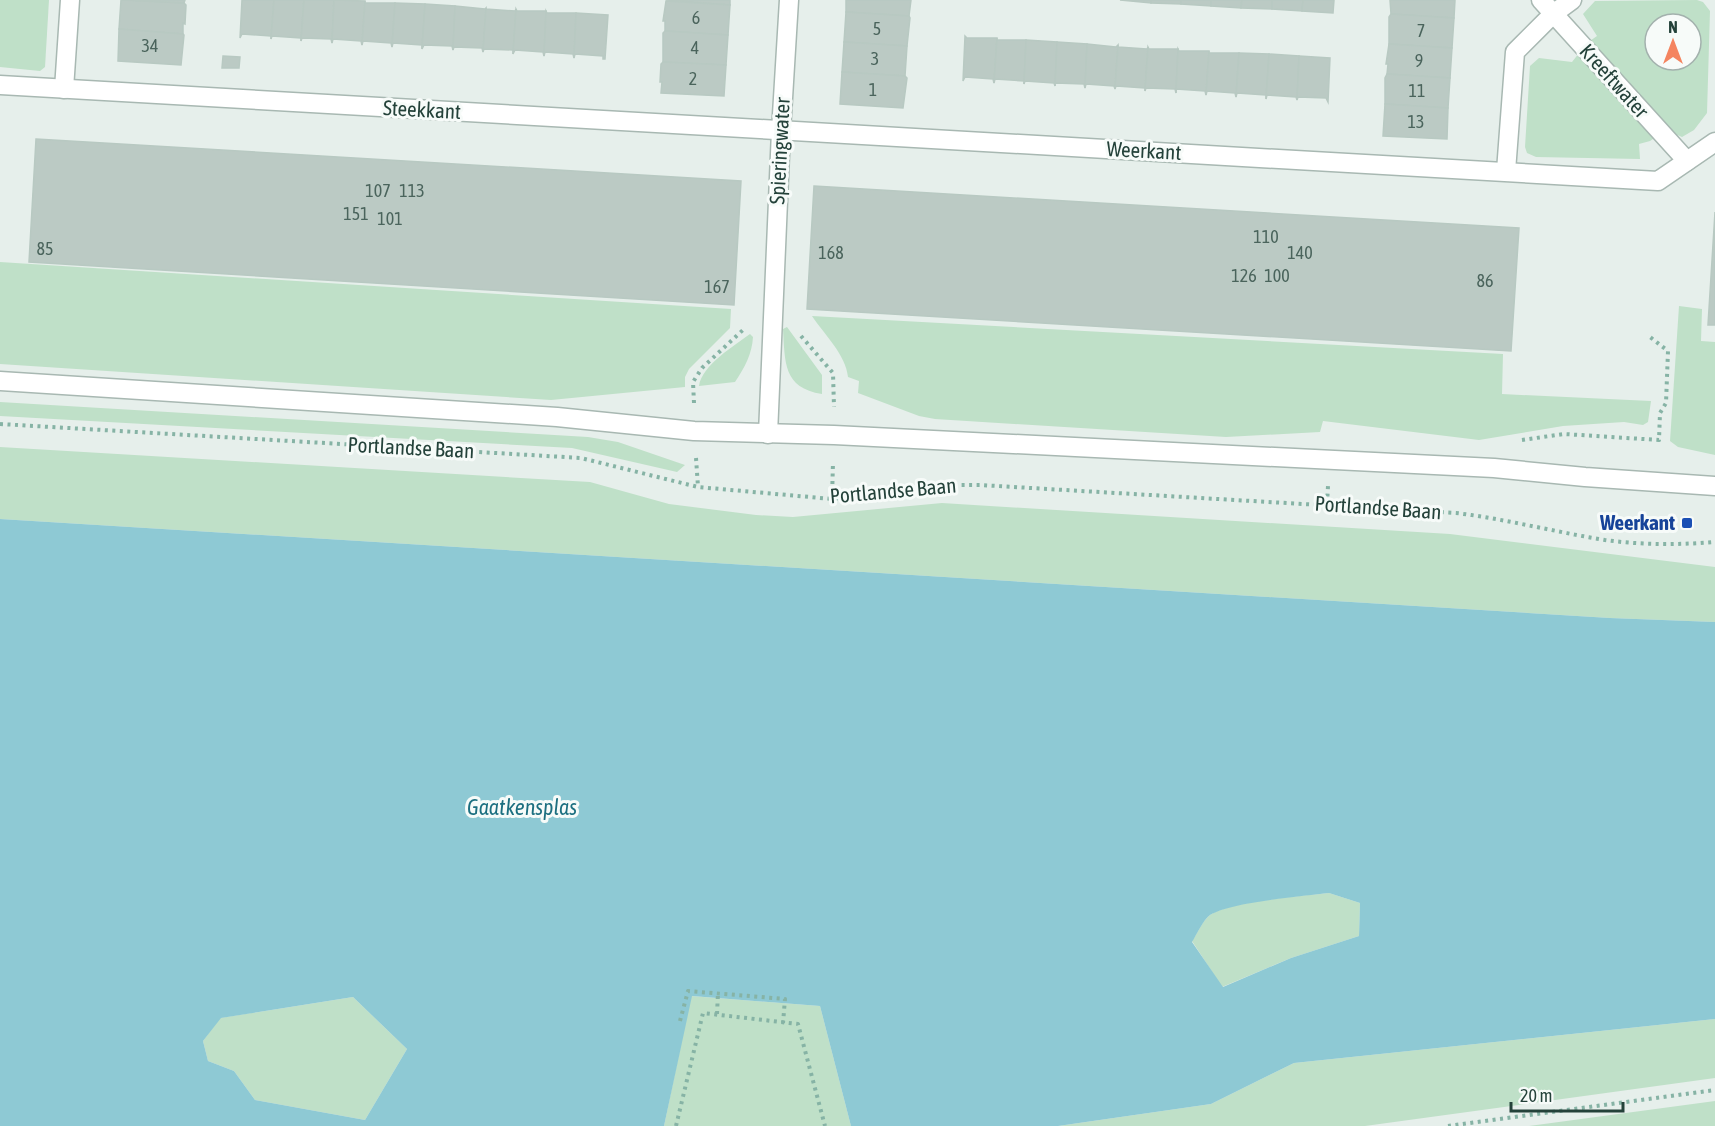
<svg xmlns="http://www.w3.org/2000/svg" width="1715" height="1126" font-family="'Asap Condensed',sans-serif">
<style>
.green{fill:#bfe0c8;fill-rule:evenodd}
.water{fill:#8ec9d4;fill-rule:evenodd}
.building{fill:#bbcac4;stroke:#b8c9c2;stroke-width:1.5}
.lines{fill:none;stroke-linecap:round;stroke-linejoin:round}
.pedestrian-casing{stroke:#a8b8b2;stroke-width:21}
.minor-casing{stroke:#a8b8b2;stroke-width:21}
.tertiary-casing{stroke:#a8b8b2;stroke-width:21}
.path{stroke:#86b3a5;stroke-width:4;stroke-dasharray:3 4.5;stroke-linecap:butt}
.pedestrian{stroke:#fff;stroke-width:18}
.minor{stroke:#fff;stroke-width:18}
.tertiary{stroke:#fff;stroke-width:18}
.transit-dot{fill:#1a4fb4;stroke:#f7fbf9;stroke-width:2}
.labels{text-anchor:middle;stroke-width:6;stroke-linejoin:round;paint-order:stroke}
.number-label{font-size:18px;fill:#4a645c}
.street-label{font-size:21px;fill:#24423a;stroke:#f7fbf9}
.transit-label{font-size:21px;font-weight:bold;fill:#164399;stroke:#f7fbf9;text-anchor:end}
.water-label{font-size:22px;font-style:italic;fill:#1c6f80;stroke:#f7fbf9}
</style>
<rect width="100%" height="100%" fill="#e6efeb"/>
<!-- green -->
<g class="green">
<path d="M0,0H49L45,67L40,71L0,67Z"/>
<path d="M1697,0L1703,2L1710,11L1707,113L1694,130L1682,137L1666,130L1650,141L1639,144L1640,159L1536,157L1527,153L1525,147L1530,66L1539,58L1572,62L1587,43L1597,36L1583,14L1595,1ZM1655,24H1691V60H1655Z"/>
<path d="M0,262L731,309L730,328L689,369L685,377V387L551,400L0,364Z"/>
<path d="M1679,306L1702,309L1701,341L1715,342V455L1678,447L1670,441Z"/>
<path d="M812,316L1503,354L1502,394L1651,401L1648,422L1643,425L1624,422L1563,426L1479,440L1323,421L1320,432L1226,437L935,419L919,416L858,393L859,381L848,377C846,355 824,334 812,316Z"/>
<path d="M787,327L822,375V394C783,388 785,362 783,329Z"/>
<path d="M750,334L753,337C752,354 745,367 735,382L699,386C702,365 734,346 750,334Z"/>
<path d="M0,402L588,437L618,442L685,465L677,472L572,448L0,416Z"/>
<path d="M0,447L590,482L669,504L756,515L793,517L942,503L1450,534L1715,567V622L1610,618L0,519Z"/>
<path d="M1329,893L1360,903L1359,936L1291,958L1222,987L1192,941C1197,934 1203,920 1210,915C1230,901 1303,896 1329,893Z"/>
<path d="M691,996L820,1006L851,1126H664Z"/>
<path d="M353,997L407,1049L365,1120L255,1100L234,1071L208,1061L203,1041L220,1018Z"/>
<path d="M1715,1019V1078L1365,1126H1058L1211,1104L1294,1063Z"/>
<path d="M1715,1101V1126H1529Z"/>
</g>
<!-- water -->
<path class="water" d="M0,519L1610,618L1715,622V1019L1294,1063L1211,1104L1058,1126H851L820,1006L692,996L664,1126H0ZM1329,893L1360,903L1359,936L1291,958L1223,987L1192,942C1197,934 1203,920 1210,915C1230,902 1304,896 1329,893ZM353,997L407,1049L365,1120L255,1100L234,1071L208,1061L203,1041L221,1018Z"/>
<!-- building -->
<g class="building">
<path d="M121,0L184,3L186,5L185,24L183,23V34L119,29Z"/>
<path d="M130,0H185L184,3Z"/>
<path d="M242,0H274L271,39V36L242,34L240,38Z"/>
<path d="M274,0H304L301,41V38L272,36L271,39Z"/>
<path d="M304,0H334L332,43L331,39L302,38L301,41Z"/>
<path d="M334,0L365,1L362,45L361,41L333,39L332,43Z"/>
<path d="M666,0H730V5Z"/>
<path d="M846,0H911L909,16L846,12Z"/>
<path d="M1120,0H1151V3Z"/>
<path d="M1151,0H1181V4L1151,3Z"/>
<path d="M1181,0H1211V6L1181,4Z"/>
<path d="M1211,0H1242L1241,8L1211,6Z"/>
<path d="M1242,0H1272V9L1241,8Z"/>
<path d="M1272,0H1303L1302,11L1272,9Z"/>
<path d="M1303,0H1334L1333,13L1302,11Z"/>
<path d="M1390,0H1455L1454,18L1391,14Z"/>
<path d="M365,1V3H395L392,47L391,43L363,41L362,45Z"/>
<path d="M666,1L730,5L728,35L665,31V21H663Z"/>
<path d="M395,3L425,4L422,49V45L393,43L392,47Z"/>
<path d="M425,4L455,6L453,50L452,46L424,45L422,49Z"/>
<path d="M455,6L485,9L486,8L483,52L482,48L454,47L453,50Z"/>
<path d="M486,8V9L515,11L516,9L513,54V50L484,49L483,52Z"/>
<path d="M516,9L517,11H546L544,56L543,52L515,50L513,54Z"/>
<path d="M546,11L547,13H576L574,58L573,54L545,52L544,56Z"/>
<path d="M846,12L909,16L910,18L907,46L844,42Z"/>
<path d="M576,13L608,15L605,59H603V56L575,54L574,58Z"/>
<path d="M1391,14L1454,18L1452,48L1389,44V17Z"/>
<path d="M119,29L183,34L184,35L181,65L118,61Z"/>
<path d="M665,31L728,35L726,65L663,62V33Z"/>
<path d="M965,36L967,38H997L994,83L993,79L965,77L963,81Z"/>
<path d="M997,38V40H1026L1024,84V81L995,79L994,83Z"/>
<path d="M1026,40L1057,42L1055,86L1054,83L1025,81L1024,84Z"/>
<path d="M844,42L907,46L905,76L842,72Z"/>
<path d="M1057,42L1087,44L1085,88L1084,84L1055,83V86Z"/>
<path d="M1087,44L1116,47L1118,45L1115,89L1114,86L1086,84L1085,88Z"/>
<path d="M1389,44L1452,48L1450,78L1387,74L1388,64H1386Z"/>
<path d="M1118,45V47L1147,49L1148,47L1145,91V88L1116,86L1115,89Z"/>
<path d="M1148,47L1149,49H1178L1176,93L1175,89L1146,88L1145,91Z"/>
<path d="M1178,49L1179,51H1209L1206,95L1205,91L1176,89V93Z"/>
<path d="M1209,51V53H1239L1236,97L1235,93L1207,91L1206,95Z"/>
<path d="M1239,53L1269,54L1266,99V95L1237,93L1236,97Z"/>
<path d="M1269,54L1299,56L1297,100L1296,97L1267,95L1266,99Z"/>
<path d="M223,56L240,57L239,68H222Z"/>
<path d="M1299,56L1330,58L1328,102L1326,98L1298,97L1297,100Z"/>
<path d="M663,62L726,65L724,96L661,93L662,82H660L661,64Z"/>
<path d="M842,72L905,76L907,78L903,108L840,104Z"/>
<path d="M1387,74L1450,78L1448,108L1385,104V78Z"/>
<path d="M1385,104L1448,108L1447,139L1383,136Z"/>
<path d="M36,139L741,181L734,305L29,262Z"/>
<path d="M814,186L1519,228L1511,351L807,309Z"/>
<path d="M1715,212V325H1708Z"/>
</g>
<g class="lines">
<!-- pedestrian casing -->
<g class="pedestrian-casing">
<path id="pedestrian" d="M1541,0L1687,161"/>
</g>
<!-- minor casing -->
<g class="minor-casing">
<g id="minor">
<path d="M0,85L1658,181L1715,142"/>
<path d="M64,89L70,0"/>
<path d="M1506,171L1515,52L1553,14L1572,0"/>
<path d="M768,434L781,131L789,0"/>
</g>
</g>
<!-- tertiary casing -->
<g class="tertiary-casing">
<path id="tertiary" d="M0,381L557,417L694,431L834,435L1494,468L1585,477L1715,486"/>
</g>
<!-- path -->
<g class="path">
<path d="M801,336L833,373L834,407"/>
<path d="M694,403L693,382L702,368L744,329"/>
<path d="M0,424L581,458L698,487L832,499L951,485H980L1456,513C1506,519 1555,532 1605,540C1641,545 1679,545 1715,542"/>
<path d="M1522,440L1564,434L1659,440L1660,413L1666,403L1668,351L1650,337"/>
<path d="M696,458L698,487"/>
<path d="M832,499L833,462"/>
<path d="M1327,504L1328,486"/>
<path d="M717,1014L718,993"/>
<path d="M680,1021L688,991L785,999L783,1023"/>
<path d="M676,1126L703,1013L798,1024L825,1126"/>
<path d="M1448,1126L1715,1090"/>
</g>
<!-- pedestrian -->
<use href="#pedestrian" class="pedestrian"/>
<!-- minor -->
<use href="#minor" class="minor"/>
<!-- tertiary -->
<use href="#tertiary" class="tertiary"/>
</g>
<!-- markers -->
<rect class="transit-dot" x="1681" y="517" width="12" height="12" rx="3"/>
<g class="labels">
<!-- number labels -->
<g class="number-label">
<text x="696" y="24">6</text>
<text x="877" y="35">5</text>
<text x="1421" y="37">7</text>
<text x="150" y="52">34</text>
<text x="695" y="54">4</text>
<text x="875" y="65">3</text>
<text x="1419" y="67">9</text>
<text x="693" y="85">2</text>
<text x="873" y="96">1</text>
<text x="1417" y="97">11</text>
<text x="1416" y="128">13</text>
<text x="378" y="197">107</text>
<text x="412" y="197">113</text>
<text x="356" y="220">151</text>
<text x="390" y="225">101</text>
<text x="1266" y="243">110</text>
<text x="45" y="255">85</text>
<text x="831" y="259">168</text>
<text x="1300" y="259">140</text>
<text x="1244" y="282">126</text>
<text x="1277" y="282">100</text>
<text x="1485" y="287">86</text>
<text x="717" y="293">167</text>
</g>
<!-- street labels -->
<g class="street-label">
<text transform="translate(1614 81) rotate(48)" y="7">Kreeftwater</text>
<text transform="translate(422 110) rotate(3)" y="7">Steekkant</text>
<text transform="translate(780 151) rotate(-87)" y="7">Spieringwater</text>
<text transform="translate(1144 151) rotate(3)" y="7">Weerkant</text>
<text transform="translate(411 448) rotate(3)" y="7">Portlandse Baan</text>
<text transform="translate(893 491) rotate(-5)" y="7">Portlandse Baan</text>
<text transform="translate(1378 508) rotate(4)" y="7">Portlandse Baan</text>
</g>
<!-- transit labels -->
<g class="transit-label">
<text x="1675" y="530">Weerkant</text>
</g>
<!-- water labels -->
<g class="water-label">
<text x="522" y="815">Gaatkensplas</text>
</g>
</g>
<!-- north arrow -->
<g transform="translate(1673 42)"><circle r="28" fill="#f7fbf9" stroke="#a3b1ad" stroke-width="1.5"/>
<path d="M0-4.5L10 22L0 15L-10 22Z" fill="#f4845f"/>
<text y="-9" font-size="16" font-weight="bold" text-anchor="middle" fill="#24423a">N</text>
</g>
<!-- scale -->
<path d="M1511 1102v9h112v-9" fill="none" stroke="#24423a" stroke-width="3"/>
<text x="1520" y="1102" font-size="18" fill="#24423a" stroke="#f7fbf9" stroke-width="4.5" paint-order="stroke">20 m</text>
</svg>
